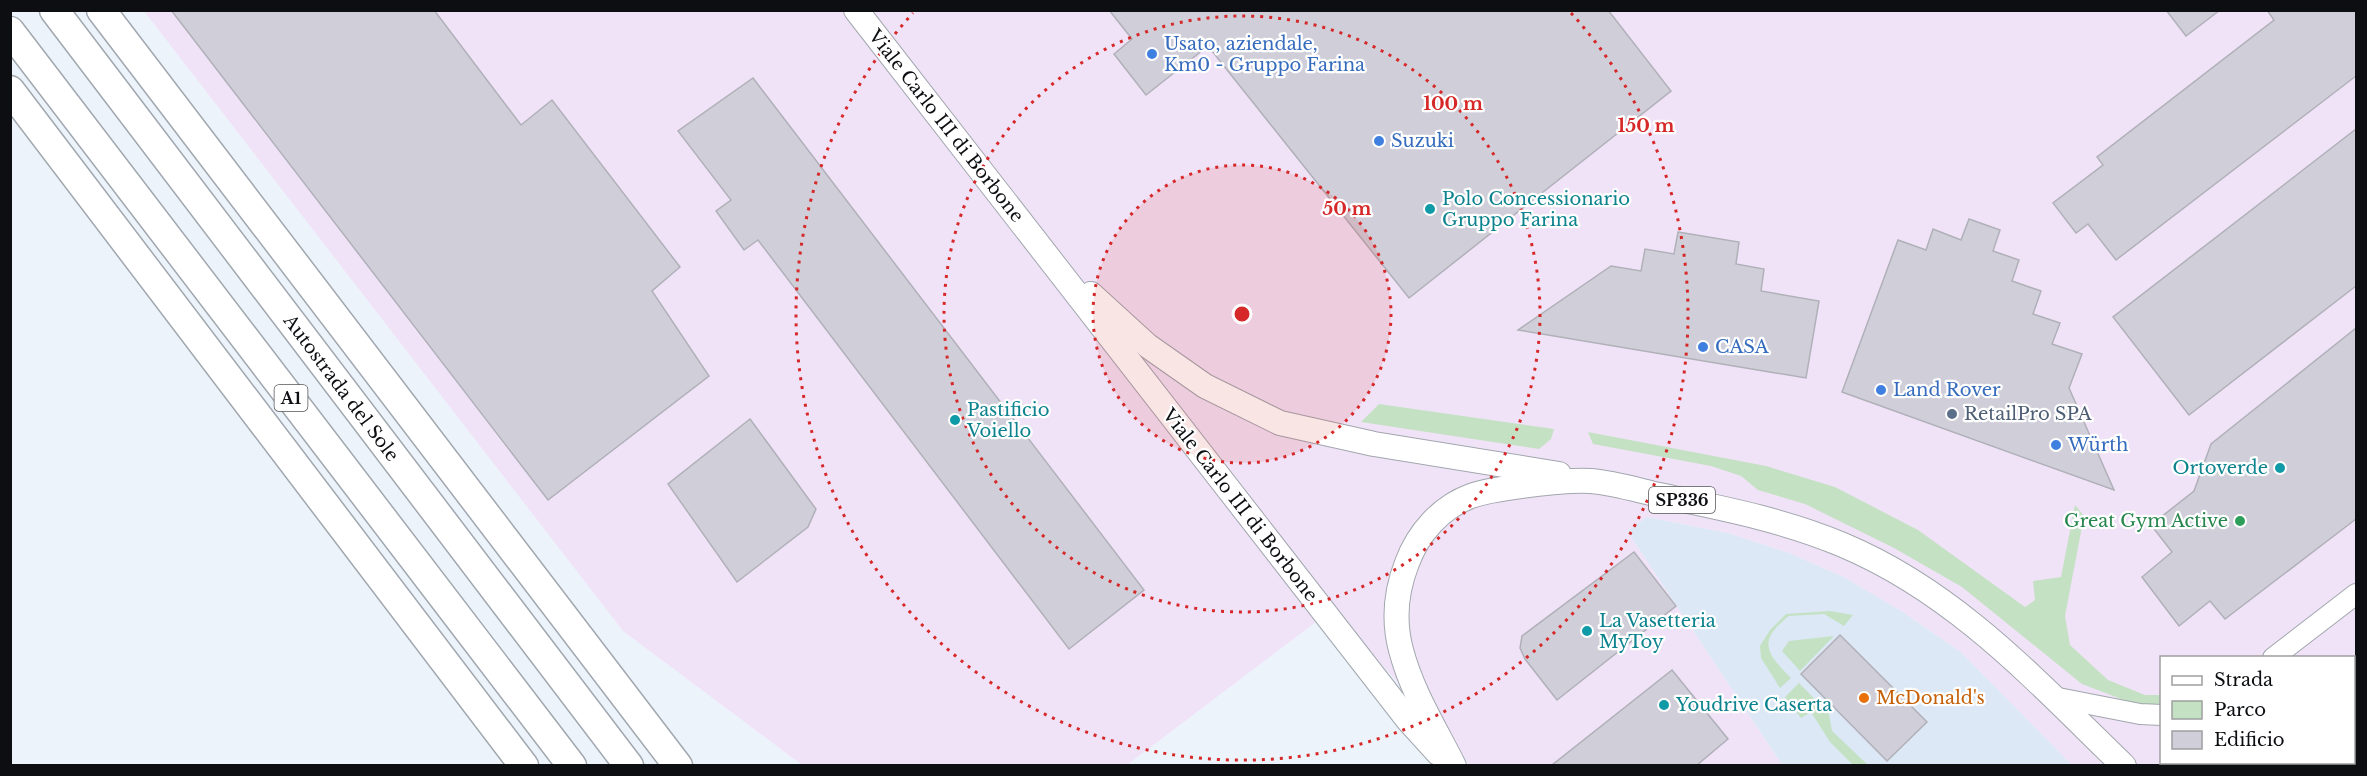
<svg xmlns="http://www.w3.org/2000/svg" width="2367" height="776" font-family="'Libre Baskerville',serif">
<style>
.built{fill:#dde8f6}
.industrial{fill:#f1e3f7;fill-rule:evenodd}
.green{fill:#c4e1c4}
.building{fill:#d0cfd9;stroke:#b0b0b9;stroke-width:1.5}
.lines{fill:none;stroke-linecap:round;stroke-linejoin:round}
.minor-casing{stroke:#a1a7ae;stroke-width:22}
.major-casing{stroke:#a1a7ae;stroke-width:26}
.highway-casing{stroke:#a1a7ae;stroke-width:31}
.minor{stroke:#fff;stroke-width:20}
.major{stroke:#fff;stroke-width:24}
.highway{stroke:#fff;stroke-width:28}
.ring{fill:none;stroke:#d62828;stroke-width:3;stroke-dasharray:3 6}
.shop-dot{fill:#3f7fe0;stroke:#fff;stroke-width:2}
.culture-dot{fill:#0f9aa8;stroke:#fff;stroke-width:2}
.service-dot{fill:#5c6f8a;stroke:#fff;stroke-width:2}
.leisure-dot{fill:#2e9e5b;stroke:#fff;stroke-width:2}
.food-dot{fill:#e8710a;stroke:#fff;stroke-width:2}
.labels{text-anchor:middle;stroke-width:4.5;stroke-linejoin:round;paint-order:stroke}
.shield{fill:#fff;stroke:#555658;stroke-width:1.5}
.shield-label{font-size:16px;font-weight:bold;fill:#0c0e11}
.shop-label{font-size:18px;fill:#366cbe;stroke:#fff;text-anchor:start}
.street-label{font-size:18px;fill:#0c0e11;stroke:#fff}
.culture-label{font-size:18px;fill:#0d838f;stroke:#fff;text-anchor:start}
.service-label{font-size:18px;fill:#4e5e75;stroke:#fff;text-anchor:start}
.leisure-label{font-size:18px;fill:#27864d;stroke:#fff;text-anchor:end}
.food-label{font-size:18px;fill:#c56008;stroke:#fff;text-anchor:start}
.centre{fill:#d62828;stroke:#fff;stroke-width:3}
.ring-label{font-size:18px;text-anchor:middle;font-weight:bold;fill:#d62828;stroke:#fff;stroke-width:4.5;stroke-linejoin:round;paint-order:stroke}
</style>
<rect width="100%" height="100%" fill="#edf3fb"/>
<!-- built -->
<path class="built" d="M1647,517L1728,533L1789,553L1844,577L1903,612L1961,652L2072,765H1782L1627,531Z"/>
<!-- industrial -->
<path class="industrial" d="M144,11H2356V765H2072L1961,652L1903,612L1844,577L1789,553L1728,533L1647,517L1627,531L1782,765H1470L1333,609L1127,765H802L623,631ZM2162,658H2354V762H2162Z"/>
<!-- green -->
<g class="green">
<path d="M1379,404L1554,429L1551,439L1539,449L1361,422Z"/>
<path d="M1588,432L1766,466L1835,487L1918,530L2025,607L2035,600L2033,581L2061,577L2075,505L2084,516L2065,616L2070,645L2108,680L2145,695H2161V705L2142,707L2082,684L1962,587L1894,548L1805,504L1758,490L1741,476L1711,466L1593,444Z"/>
<path d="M1830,611L1853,615L1844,626L1824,614L1789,616C1757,641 1766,653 1791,678L1780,688L1761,658L1760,646L1770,630L1786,614Z"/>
<path d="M1834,636L1800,671L1782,651L1789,641Z"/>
<path d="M1799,683L1829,714L1832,731L1868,765H1853L1830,742L1811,712L1801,718L1785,697Z"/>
</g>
<!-- building -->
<g class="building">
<path d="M171,10H434L521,125L552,100L680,267L652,291L709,376L548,500Z"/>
<path d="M1109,10H1608L1671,91L1409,298L1208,46L1146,95L1114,54L1132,39Z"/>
<path d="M2166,10H2220L2186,36Z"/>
<path d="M2267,10H2356V76L2116,260L2088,224L2076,233L2053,203L2103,165L2097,157L2274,20Z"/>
<path d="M753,78L1144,590L1069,649L758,240L744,250L716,211L731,200L678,131Z"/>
<path d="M2356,129V286L2189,415L2113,317Z"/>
<path d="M1969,219L2000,230L1993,251L2019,260L2012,281L2041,291L2033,314L2060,323L2052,344L2082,354L2069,388L2114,490L1842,392L1898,240L1926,250L1933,229L1961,240Z"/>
<path d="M1678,232L1739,242L1736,264L1764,269L1761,291L1819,301L1806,378L1518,330L1611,266L1641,271L1645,249L1674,254Z"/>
<path d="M2356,328V519L2225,619L2210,601L2179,626L2142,577L2172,552L2151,525L2194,491L2211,444Z"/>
<path d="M750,419L816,509L808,527L737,582L668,484Z"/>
<path d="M1634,552L1676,606L1557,700L1525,659L1520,648L1522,636Z"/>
<path d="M1840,635L1927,722L1887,761L1801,674Z"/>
<path d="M1672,670L1728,739L1697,765H1552Z"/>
</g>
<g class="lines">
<!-- minor casing -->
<g class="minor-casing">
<g id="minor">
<path d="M2273,658L2356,594"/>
<path d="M2053,697L2140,714L2162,715"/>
<path d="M2174,766L2175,762"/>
</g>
</g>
<!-- major casing -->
<g class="major-casing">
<g id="major">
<path d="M856,10L1408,720L1438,753"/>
<path d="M1091,294L1148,346L1205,386L1280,423L1374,444L1559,474"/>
<path d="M1454,766C1435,728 1412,692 1401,650C1393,620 1396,591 1407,563C1418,533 1441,507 1471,496C1492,488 1568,479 1591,481C1614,483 1637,490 1659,495C1721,508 1784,520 1843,545C1957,593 2037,682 2124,766"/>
</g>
</g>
<!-- highway casing -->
<g class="highway-casing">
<g id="highway">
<path d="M54,10L629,766"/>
<path d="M101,10L678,766"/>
<path d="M10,31L572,766"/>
<path d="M10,90L524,766"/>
</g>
</g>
<!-- minor -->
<use href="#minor" class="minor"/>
<!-- major -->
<use href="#major" class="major"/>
<!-- highway -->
<use href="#highway" class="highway"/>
</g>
<!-- distance rings -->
<circle cx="1242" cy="314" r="149" fill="#d62828" fill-opacity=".12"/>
<g class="ring">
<circle cx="1242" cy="314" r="149"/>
<circle cx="1242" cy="314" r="298"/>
<path d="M1571 13A446 446 0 1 1 913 13"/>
</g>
<!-- markers -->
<g class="shop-dot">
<circle cx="1152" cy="54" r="6"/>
<circle cx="1379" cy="141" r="6"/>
<circle cx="1703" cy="347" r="6"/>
<circle cx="1881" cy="390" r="6"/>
<circle cx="2056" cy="445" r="6"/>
</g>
<g class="culture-dot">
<circle cx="1430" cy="209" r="6"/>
<circle cx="955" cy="420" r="6"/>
<circle cx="2280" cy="468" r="6"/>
<circle cx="1587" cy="631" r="6"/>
<circle cx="1664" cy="705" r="6"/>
</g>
<circle class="service-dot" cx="1952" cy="414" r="6"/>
<circle class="leisure-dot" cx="2240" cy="521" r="6"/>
<circle class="food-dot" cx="1864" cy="698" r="6"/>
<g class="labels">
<!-- shield labels -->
<g class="shield">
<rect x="274.5" y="385" width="33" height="26" rx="4.5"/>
<rect x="1649" y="487" width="66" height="26" rx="4.5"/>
</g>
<g class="shield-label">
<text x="291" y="404">A1</text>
<text x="1682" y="506">SP336</text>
</g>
<!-- shop labels -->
<g class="shop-label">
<text x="1164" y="50">Usato, aziendale,<tspan x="1164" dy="21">Km0 - Gruppo Farina</tspan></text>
<text x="1391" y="147">Suzuki</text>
<text x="1715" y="353">CASA</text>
<text x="1893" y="396">Land Rover</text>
<text x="2068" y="451">Würth</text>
</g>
<!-- street labels -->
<g class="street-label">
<text transform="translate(946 126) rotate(52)" y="6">Viale Carlo III di Borbone</text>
<text transform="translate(341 388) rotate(53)" y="6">Autostrada del Sole</text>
<text transform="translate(1240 505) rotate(52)" y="6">Viale Carlo III di Borbone</text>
</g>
<!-- culture labels -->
<g class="culture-label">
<text x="1442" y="205">Polo Concessionario<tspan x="1442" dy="21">Gruppo Farina</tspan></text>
<text x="967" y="416">Pastificio<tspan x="967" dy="21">Voiello</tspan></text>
<text x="2268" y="474" text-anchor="end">Ortoverde</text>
<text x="1599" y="627">La Vasetteria<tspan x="1599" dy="21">MyToy</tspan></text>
<text x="1676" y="711">Youdrive Caserta</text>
</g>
<!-- service labels -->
<g class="service-label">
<text x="1964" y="420">RetailPro SPA</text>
</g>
<!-- leisure labels -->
<g class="leisure-label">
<text x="2228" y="527">Great Gym Active</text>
</g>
<!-- food labels -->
<g class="food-label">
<text x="1876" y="704">McDonald's</text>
</g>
</g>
<circle cx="1242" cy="314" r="9" class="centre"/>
<g class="ring-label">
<text x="1453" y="110">100 m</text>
<text x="1646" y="132">150 m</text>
<text x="1347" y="215">50 m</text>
</g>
<!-- border -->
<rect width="2367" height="776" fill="none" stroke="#0c0e11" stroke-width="24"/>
<!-- legend -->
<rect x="2160" y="656" width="195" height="108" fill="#ffffff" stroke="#9e9fa0" stroke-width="1.5"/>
<rect x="2172" y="676" width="30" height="9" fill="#ffffff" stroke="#9e9fa0" stroke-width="1.5"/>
<text x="2214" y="686" font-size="18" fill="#0c0e11">Strada</text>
<rect x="2172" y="701" width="30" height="18" fill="#c4e1c4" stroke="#9e9fa0" stroke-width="1.5"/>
<text x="2214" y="716" font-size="18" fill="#0c0e11">Parco</text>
<rect x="2172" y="731" width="30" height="18" fill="#d0cfd9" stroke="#9e9fa0" stroke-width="1.5"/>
<text x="2214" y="746" font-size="18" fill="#0c0e11">Edificio</text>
</svg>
